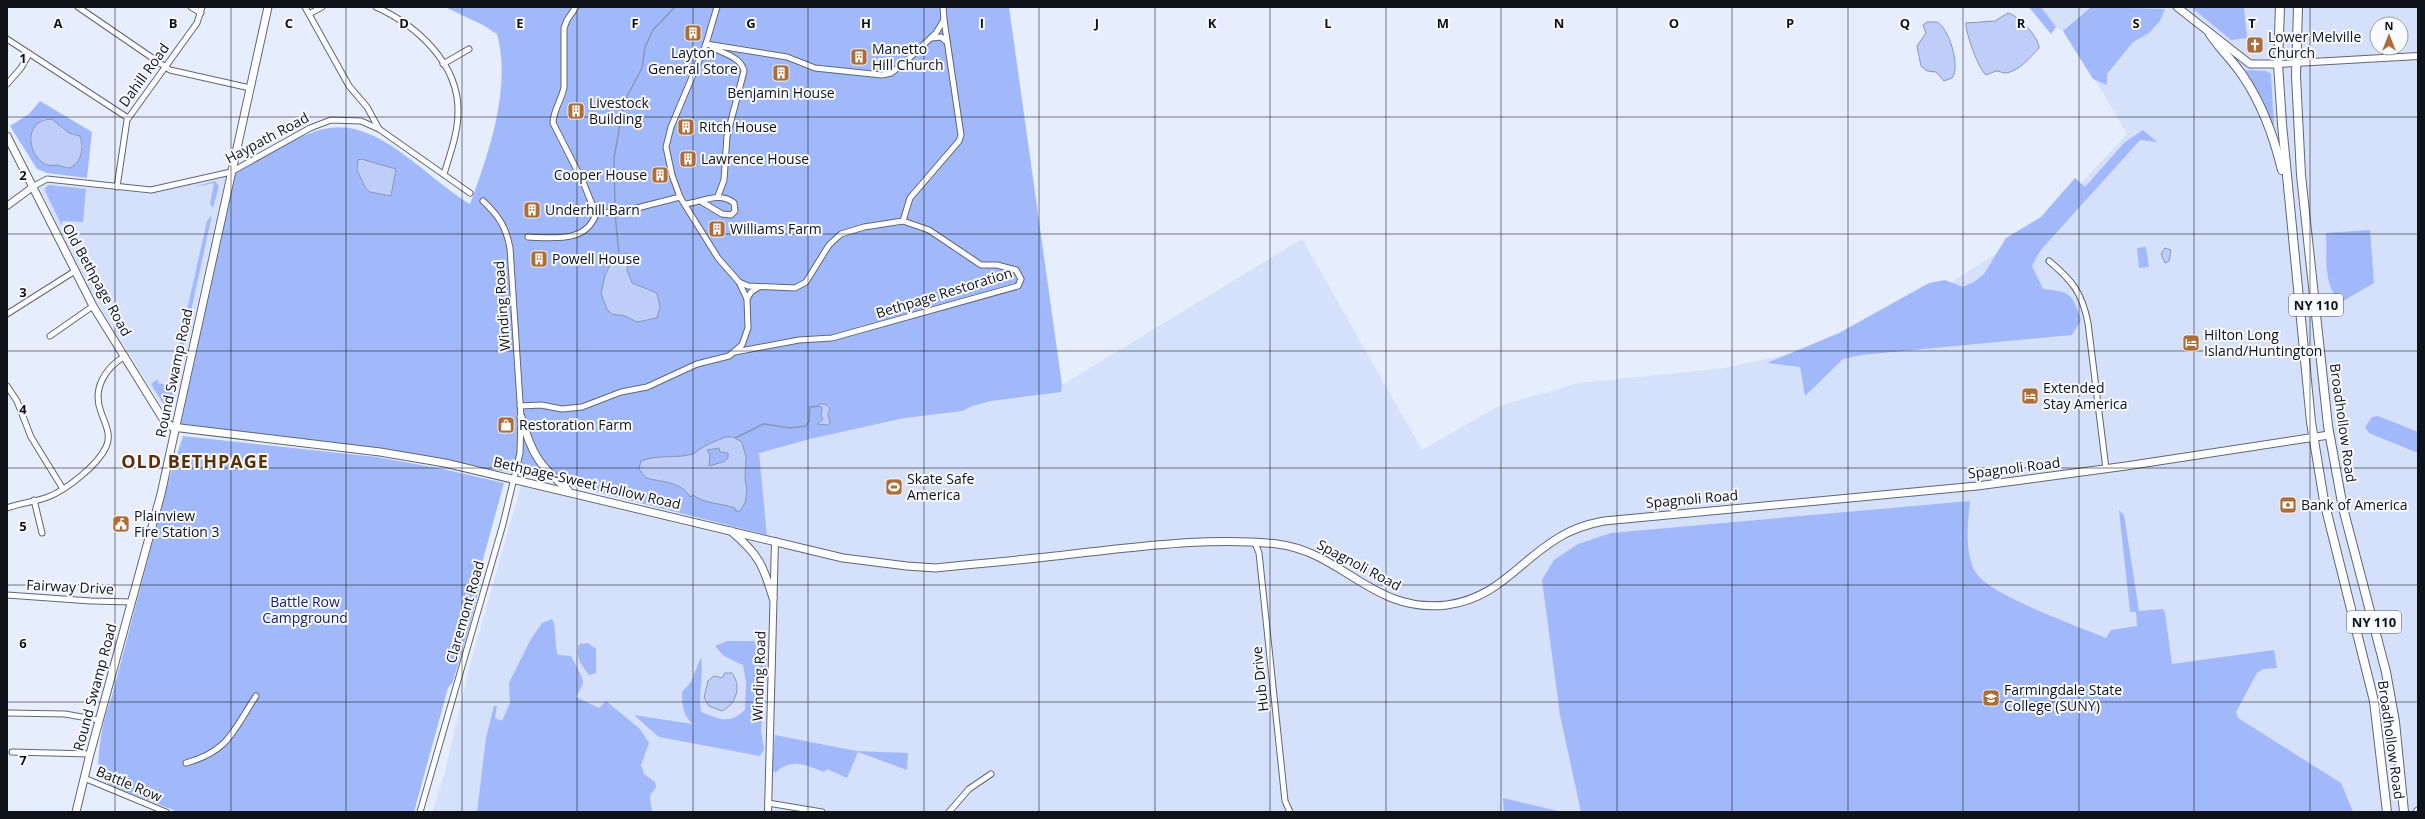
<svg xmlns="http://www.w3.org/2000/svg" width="2425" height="819" font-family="'Open Sans',sans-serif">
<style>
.built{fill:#d5e0fa;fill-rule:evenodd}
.green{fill:#a1b9fa;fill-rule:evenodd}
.water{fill:#becef8;stroke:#8a96b5;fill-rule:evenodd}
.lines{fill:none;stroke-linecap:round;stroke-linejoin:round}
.stream{stroke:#8a96b5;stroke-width:1.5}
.minor-casing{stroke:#5f6676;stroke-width:7}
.tertiary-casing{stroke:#5f6676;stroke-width:8}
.secondary-casing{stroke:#5f6676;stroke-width:9}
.primary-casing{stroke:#5f6676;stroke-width:10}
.minor{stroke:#fff;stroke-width:5}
.tertiary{stroke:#fff;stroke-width:6}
.secondary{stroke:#fff;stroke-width:7}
.primary{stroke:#fff;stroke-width:8}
.grid{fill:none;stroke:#0f1218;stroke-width:1;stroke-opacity:0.55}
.labels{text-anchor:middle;stroke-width:4;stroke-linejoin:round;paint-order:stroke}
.shield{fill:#f8fafe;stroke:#55585d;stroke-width:1}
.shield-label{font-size:13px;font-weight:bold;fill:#0f1218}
.poi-label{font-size:14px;fill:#0f1218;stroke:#f8fafe;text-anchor:start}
.street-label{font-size:14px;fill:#0f1218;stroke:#f8fafe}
.park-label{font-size:14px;fill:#14206d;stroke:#f8fafe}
.district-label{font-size:18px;font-weight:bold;letter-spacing:1px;fill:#592f04;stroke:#f8fafe}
.grid-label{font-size:13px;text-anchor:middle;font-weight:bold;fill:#0f1218;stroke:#f8fafe;stroke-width:4;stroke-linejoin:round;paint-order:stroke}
</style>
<rect width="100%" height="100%" fill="#e6edfc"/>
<!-- built -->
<g class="built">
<path d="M2029,7H2418V812H432L444,775L470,665L521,486L769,546L758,453L810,439L1062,385L1302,239L1422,450L1499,406L1579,383L1725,368L1825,346L1932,295L2045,222L2127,134L2105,96L2063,31L2056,27L2051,34ZM2377,24H2401V48H2377Z"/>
<path d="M226,176L176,399L160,403L85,283L37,182L151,194Z"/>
</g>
<!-- green -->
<g class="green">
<path d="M445,7H1009L1062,385L1061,392L991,401L972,406L962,411L905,418L810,439L759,453L767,535L528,475L181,424L236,171C261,158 302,132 329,128C381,120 428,180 470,204C488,156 512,87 497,34L483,25ZM818,406H829L828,425L817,424L823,418L822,407Z"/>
<path d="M2029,7H2041L2056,27L2051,34Z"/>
<path d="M2091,7L2165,9L2160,21L2149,33L2133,42L2107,74V85L2093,79L2063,31Z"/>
<path d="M2191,7H2244L2247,38L2231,40Z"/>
<path d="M2247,70L2266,71L2271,74L2274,128L2244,73Z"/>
<path d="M40,101L92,132L87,178L47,173L37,169L10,126L29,114ZM50,119L69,133L76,134L83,146L81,151L58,165H48L41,161L35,153L31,134L42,120Z"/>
<path d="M2143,130L2157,142L2140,140L2040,251L2032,266L2043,289C2071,292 2072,293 2081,320L2072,335L1861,355L1843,359L1805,396L1800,367L1767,363L1839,333L1929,283L1945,280L1963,287L1974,282L1984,274L2006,238L2041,217L2075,178L2085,187L2125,142Z"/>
<path d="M215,181L219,186L213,208L210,204L214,183L194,187Z"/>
<path d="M49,185L86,189L83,222L62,221V226L46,193L45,188Z"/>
<path d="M212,215L183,348L182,349L180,343L182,332L207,221Z"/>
<path d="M2370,230L2374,283L2343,301C2322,292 2327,252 2326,233Z"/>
<path d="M2146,247L2149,267L2139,268L2137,248Z"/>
<path d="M158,379V383L173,386L176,382L170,406L164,405L151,384Z"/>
<path d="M2378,416L2418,432V453L2369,433L2365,427L2372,417Z"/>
<path d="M183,436L377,457L443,469L504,483L481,567C486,578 458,664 453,682L448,688L414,812H178L110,785L98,776C98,748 102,721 112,696L169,479Z"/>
<path d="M1970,501C1968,522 1964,554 1976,573C1992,596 2077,626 2106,638L2111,630L2137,626L2136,612H2130L2119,510L2124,515L2139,611L2163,609L2165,613L2172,664L2274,650L2277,668L2263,669L2257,673L2236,712L2238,718L2341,783L2353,812H1581L1560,715L1542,580L1554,560L1578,544L1611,533Z"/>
<path d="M552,619C557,626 554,645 558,655L571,656L582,677L583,684L576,697L599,708L606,701L640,729L649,743L641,765L644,774L655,782L656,787L650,796L652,812H477L486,738L494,706H497L495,718L502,721L510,703L509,683L531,639L542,623Z"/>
<path d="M727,641H754L767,658L761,731L764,749L760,756L659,737L634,715L692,724C683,714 682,706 682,692L691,682L701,657C704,676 698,693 701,712C720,719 728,725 745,710L746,682L743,665L724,656L715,646Z"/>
<path d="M588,643L596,649V673L589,675C581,665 575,657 579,644Z"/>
<path d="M775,735L856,751L908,753L907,770L858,752L847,778L827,769L824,772C806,765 791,757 775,773L772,768Z"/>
<path d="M1503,798L1562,812H1504Z"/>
</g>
<!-- water -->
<g class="water">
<path d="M2008,13C2019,16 2039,37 2039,48C2030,57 2019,72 2005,73C2002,73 2000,71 1996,71L1986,75C1979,70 1965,32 1966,23L1995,21Z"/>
<path d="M1937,22C1949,28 1961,67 1952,78L1944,81L1936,72L1927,71L1921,66L1917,46L1926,33L1923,25L1927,22Z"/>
<path d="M52,119L69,133L80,136C84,148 82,162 70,168C65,168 62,166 58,165C55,165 51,166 48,165C29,160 20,120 52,119Z"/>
<path d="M361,159L396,169L391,196L370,192L366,189L357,170L358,160Z"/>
<path d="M2165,248L2171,250L2169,261L2165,263L2161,254Z"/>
<path d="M625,253L629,254L627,270L632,283L657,293L660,307L657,318L637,322L625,316L612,314L607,309L601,294L605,275L614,258Z"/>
<path d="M820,404H825L830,409L828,414L830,423L828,425L817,424L823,419L821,416L822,407L818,406Z"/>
<path d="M726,437H733L742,442L746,457L745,479L747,490L745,503L740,511H736L735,508C721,503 704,504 693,495L690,497C681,481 660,482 646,478L639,469L641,461C658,454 676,459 693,454C696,453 698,450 700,449C707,444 718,440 726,437ZM719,448L720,452L728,453V458L723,462L709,466L710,455L707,450Z"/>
<path d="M725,673H732C742,687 736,704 722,711L709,706L704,698L708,681L714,676L722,678Z"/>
</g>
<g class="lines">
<!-- stream -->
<g class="stream">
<path d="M615,209L614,158L624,102L642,68L645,47L653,30L675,7"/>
<path d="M615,213L619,255"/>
<path d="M735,438L764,424L790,428L806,426L809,421L810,407L818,406"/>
</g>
<!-- minor casing -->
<g class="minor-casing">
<g id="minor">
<path d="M78,7L170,70L250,88"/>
<path d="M191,7L201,13"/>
<path d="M305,7L349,86L367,107L379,129L470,193"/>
<path d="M376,7C416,25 459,63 458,112C458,133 450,154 444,174"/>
<path d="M576,7L567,20L564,28V87C562,100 553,110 553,123L583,182L596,214"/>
<path d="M309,14L322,7"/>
<path d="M931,38L941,37L947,42"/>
<path d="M7,39L128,118"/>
<path d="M706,44L787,57L815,68L882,75L891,73L903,64L936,33L944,20L943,7"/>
<path d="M712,47C724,54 741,57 744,71L727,136L724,180L718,196"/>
<path d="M443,64L469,49"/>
<path d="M7,84L21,68L29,54"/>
<path d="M34,186L47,179L151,190L231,172L310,128L331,120L361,121L379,129"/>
<path d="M117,187L127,120L197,23L202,7"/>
<path d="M685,204C702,202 720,191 734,203L735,211L731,215L722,214L702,202"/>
<path d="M903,221L910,198L959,141L961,135L944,20"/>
<path d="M528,237C554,238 586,243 596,214L637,208L680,197"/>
<path d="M2049,261C2073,281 2082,293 2088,323L2106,469"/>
<path d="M747,299L751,292L759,287"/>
<path d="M7,314L75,271"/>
<path d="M50,336L93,306"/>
<path d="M735,352L799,340L832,338L1018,286L1021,279L1016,270L997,265H981L929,230L903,221L864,227L841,234L829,245L806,282L795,288L748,286L739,282"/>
<path d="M7,386L17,401L31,437L63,489"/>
<path d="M520,406L541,405L562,409L582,407L621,392L647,387L697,364L729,356L742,345L748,328L747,299L739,282L718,258L680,197L672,175L666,147L671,127L706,44L717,7"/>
<path d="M34,500L42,533"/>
<path d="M7,508C20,503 35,502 48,497C66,490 98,465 106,447C112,435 105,424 101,412C92,389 105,368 125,356"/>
<path d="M1255,543L1259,553L1285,801L1290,812"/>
<path d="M7,595L91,601L132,602"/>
<path d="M7,713L65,714L99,720"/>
<path d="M12,752L90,754"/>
<path d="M186,763C229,751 233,731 256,696"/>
<path d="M84,778L166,812"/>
<path d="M768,803L822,812"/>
<path d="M420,812L503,524L520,453L521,417L510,248C506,227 499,216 483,201"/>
<path d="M949,812L969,789L991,774"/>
</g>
</g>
<!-- tertiary casing -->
<g class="tertiary-casing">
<g id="tertiary">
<path d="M2278,64L2418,56"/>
<path d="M7,206L34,186"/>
<path d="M768,812L775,541"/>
</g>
</g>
<!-- secondary casing -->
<g class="secondary-casing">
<g id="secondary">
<path d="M2177,7L2250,64H2278"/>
<path d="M7,136L93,306L163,419L172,427L380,452L445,463L843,558L907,566L936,568C985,563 1033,559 1081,553C1146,546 1212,537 1277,544C1343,552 1373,614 1447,605C1498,598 1518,562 1558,538C1572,529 1588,524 1604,521L1977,486L2126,466L2329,435"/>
<path d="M521,417C532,455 539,465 568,490"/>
<path d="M731,531C758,554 763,564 773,598"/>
<path d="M76,812L90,754L161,494L268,7"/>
<path d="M2417,812L2418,811"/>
</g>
</g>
<!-- primary casing -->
<g class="primary-casing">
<g id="primary">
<path d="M2280,7L2278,64L2282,124L2311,422L2324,501L2374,701L2387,812"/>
<path d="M2298,7L2296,76L2301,175L2328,426L2343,508L2386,672L2395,722L2404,812"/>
<path d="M2210,34C2220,49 2233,61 2243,76C2262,104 2274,137 2282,170"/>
</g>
</g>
<!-- minor -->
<use href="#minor" class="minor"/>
<!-- tertiary -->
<use href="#tertiary" class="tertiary"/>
<!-- secondary -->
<use href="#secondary" class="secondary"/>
<!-- primary -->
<use href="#primary" class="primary"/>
</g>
<!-- grid -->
<path class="grid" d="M115,7V812M231,7V812M346,7V812M462,7V812M577,7V812M693,7V812M808,7V812M924,7V812M1039,7V812M1155,7V812M1270,7V812M1386,7V812M1501,7V812M1617,7V812M1732,7V812M1848,7V812M1963,7V812M2079,7V812M2194,7V812M2310,7V812M7,117H2418M7,234H2418M7,351H2418M7,468H2418M7,585H2418M7,702H2418"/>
<!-- icons -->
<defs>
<g id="building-square" transform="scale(0.9)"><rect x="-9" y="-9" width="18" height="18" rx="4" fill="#ae6d36" stroke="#f8fafe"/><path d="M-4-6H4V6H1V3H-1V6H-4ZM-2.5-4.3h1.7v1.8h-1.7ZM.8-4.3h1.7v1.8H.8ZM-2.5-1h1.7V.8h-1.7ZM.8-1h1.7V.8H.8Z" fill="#fff"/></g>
<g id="church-square" transform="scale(0.9)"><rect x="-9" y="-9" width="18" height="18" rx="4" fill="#ae6d36" stroke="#f8fafe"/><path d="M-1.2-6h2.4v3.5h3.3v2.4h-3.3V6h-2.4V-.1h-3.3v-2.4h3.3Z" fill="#fff"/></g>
<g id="hotel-square" transform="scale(0.9)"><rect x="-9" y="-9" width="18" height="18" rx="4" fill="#ae6d36" stroke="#f8fafe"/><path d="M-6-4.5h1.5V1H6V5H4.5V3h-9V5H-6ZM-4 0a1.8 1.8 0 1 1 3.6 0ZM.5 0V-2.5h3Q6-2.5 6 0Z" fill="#fff"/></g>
<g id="shop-square" transform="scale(0.9)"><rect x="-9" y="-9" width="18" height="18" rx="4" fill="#ae6d36" stroke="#f8fafe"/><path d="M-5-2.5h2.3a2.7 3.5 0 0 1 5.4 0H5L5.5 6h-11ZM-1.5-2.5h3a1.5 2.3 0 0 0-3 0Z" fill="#fff"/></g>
<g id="stadium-square" transform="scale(0.9)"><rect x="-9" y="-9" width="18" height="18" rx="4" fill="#ae6d36" stroke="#f8fafe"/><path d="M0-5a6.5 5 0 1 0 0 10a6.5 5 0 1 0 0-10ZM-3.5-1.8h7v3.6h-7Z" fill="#fff"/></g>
<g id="bank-square" transform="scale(0.9)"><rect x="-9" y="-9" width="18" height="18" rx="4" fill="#ae6d36" stroke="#f8fafe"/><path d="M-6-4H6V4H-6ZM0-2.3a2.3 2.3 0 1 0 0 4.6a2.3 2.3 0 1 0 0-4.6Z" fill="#fff"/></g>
<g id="civic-square" transform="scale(0.9)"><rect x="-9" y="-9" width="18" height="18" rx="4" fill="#ae6d36" stroke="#f8fafe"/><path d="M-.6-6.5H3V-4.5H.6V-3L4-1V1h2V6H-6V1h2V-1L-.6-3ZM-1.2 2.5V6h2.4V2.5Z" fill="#fff"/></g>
<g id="university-square" transform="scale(0.9)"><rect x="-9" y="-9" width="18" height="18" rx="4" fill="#ae6d36" stroke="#f8fafe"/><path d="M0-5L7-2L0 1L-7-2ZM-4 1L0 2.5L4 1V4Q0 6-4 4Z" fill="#fff"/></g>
</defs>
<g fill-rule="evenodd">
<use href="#building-square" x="693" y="33"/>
<use href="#church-square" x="2255" y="45"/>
<use href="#building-square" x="859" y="57"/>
<use href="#building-square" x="781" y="73"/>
<use href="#building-square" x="576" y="111"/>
<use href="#building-square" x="686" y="127"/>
<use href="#building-square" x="688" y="159"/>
<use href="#building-square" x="660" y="175"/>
<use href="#building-square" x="532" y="210"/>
<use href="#building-square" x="717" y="229"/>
<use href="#building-square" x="539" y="259"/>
<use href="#hotel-square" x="2191" y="343"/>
<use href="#hotel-square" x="2030" y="396"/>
<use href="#shop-square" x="506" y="425"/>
<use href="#stadium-square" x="894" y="487"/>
<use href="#bank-square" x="2288" y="505"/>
<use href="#civic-square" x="121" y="524"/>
<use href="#university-square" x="1991" y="698"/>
</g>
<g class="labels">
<!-- shield labels -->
<g class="shield">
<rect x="2289" y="294" width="54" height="22" rx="3"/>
<rect x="2347" y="611" width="54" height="22" rx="3"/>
</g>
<g class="shield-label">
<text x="2316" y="310">NY 110</text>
<text x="2374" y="627">NY 110</text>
</g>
<!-- poi labels -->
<g class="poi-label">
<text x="2268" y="42">Lower Melville<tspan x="2268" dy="16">Church</tspan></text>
<text x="872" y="54">Manetto<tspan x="872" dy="16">Hill Church</tspan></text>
<text x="693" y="58" text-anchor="middle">Layton<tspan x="693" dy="16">General Store</tspan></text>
<text x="781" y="98" text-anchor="middle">Benjamin House</text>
<text x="589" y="108">Livestock<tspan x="589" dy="16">Building</tspan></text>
<text x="699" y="132">Ritch House</text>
<text x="701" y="164">Lawrence House</text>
<text x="647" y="180" text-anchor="end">Cooper House</text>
<text x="545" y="215">Underhill Barn</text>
<text x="730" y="234">Williams Farm</text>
<text x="552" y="264">Powell House</text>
<text x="2204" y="340">Hilton Long<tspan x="2204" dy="16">Island/Huntington</tspan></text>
<text x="2043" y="393">Extended<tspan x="2043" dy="16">Stay America</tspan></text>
<text x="519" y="430">Restoration Farm</text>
<text x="907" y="484">Skate Safe<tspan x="907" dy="16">America</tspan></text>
<text x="2301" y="510">Bank of America</text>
<text x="134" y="521">Plainview<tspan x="134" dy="16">Fire Station 3</tspan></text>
<text x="2004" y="695">Farmingdale State<tspan x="2004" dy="16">College (SUNY)</tspan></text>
</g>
<!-- street labels -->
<g class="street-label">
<text transform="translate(144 75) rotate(-54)" y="5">Dahill Road</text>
<text transform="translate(267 138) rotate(-28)" y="5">Haypath Road</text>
<text transform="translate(97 280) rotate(61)" y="5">Old Bethpage Road</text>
<text transform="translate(944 293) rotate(-17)" y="5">Bethpage Restoration</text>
<text transform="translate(502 306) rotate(-94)" y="5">Winding Road</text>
<text transform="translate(174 373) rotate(-78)" y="5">Round Swamp Road</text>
<text transform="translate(2343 423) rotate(82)" y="5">Broadhollow Road</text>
<text transform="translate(2014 468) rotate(-7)" y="5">Spagnoli Road</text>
<text transform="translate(587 483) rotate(13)" y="5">Bethpage-Sweet Hollow Road</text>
<text transform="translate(1692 499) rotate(-5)" y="5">Spagnoli Road</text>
<text transform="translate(1359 565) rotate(28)" y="5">Spagnoli Road</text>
<text transform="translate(70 587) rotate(3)" y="5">Fairway Drive</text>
<text transform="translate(465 612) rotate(-74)" y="5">Claremont Road</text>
<text transform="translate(759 676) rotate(-88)" y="5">Winding Road</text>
<text transform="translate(1260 679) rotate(-96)" y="5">Hub Drive</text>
<text transform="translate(95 687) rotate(-75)" y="5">Round Swamp Road</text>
<text transform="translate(2391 740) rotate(82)" y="5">Broadhollow Road</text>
<text transform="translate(129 784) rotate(23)" y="5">Battle Row</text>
</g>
<!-- park labels -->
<g class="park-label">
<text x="305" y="607">Battle Row<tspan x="305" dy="16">Campground</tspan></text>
</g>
<!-- district labels -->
<g class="district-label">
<text x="195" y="468">OLD BETHPAGE</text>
</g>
</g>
<g class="grid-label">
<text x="58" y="28">A</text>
<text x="173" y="28">B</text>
<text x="289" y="28">C</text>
<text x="404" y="28">D</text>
<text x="520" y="28">E</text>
<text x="635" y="28">F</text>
<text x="751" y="28">G</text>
<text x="866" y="28">H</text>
<text x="982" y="28">I</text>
<text x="1097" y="28">J</text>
<text x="1212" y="28">K</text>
<text x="1328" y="28">L</text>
<text x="1443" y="28">M</text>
<text x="1559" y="28">N</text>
<text x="1674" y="28">O</text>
<text x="1790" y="28">P</text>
<text x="1905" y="28">Q</text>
<text x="2021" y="28">R</text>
<text x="2136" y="28">S</text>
<text x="2252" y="28">T</text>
<text x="23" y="63">1</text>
<text x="23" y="180">2</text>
<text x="23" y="297">3</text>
<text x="23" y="414">4</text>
<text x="23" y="531">5</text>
<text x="23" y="648">6</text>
<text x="23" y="765">7</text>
</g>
<!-- border -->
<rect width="2425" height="819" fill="none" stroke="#0f1218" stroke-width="16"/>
<!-- north arrow -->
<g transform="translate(2389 36)"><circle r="19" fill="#f8fafe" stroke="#9b9da2"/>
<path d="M0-3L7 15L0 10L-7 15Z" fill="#ae6d36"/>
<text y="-6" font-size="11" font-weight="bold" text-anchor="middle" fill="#0f1218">N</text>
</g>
</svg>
